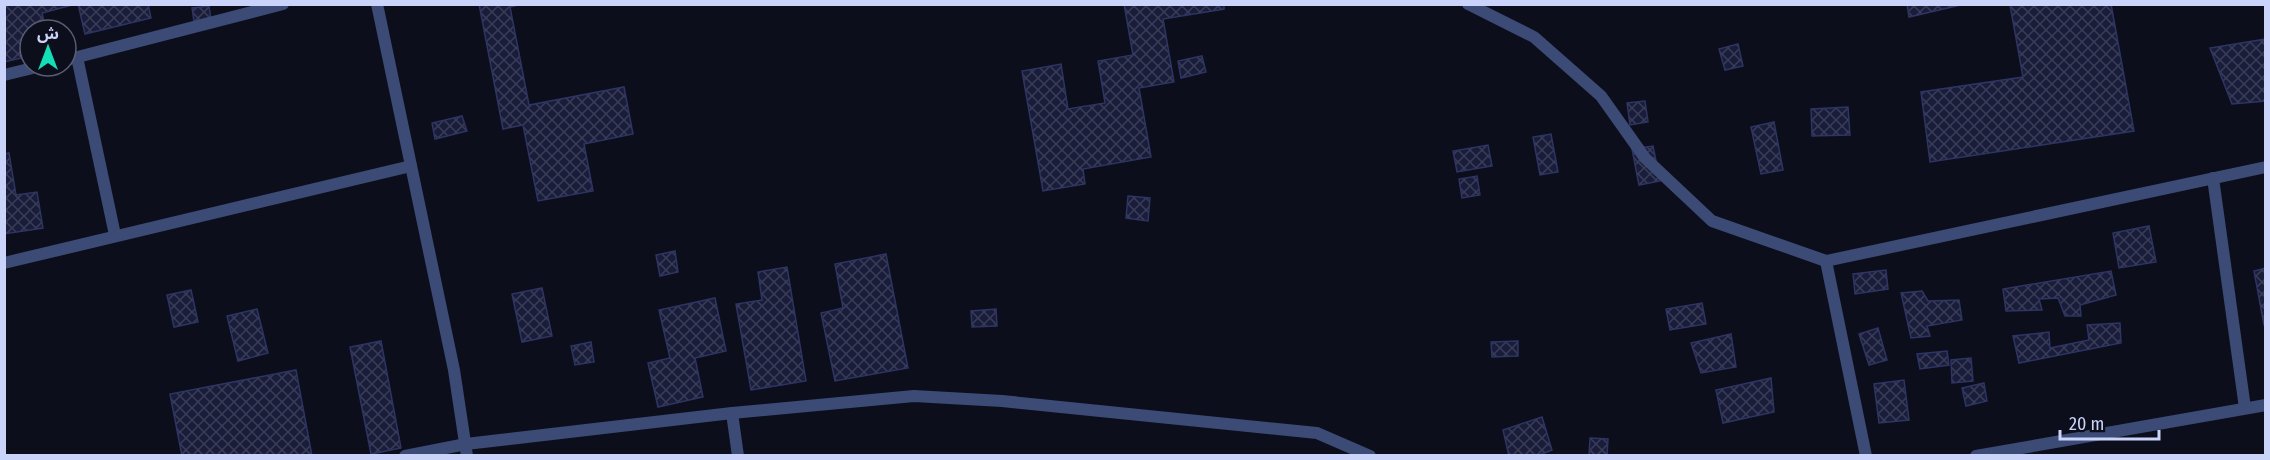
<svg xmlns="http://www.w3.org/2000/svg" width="2270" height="460" font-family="'Fira Sans Condensed','Noto Sans Arabic',sans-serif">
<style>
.building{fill:url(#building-cross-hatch);stroke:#2e3464;stroke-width:1.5}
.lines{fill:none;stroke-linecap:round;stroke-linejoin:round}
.street{stroke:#3b4b76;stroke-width:12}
</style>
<defs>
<pattern id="building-cross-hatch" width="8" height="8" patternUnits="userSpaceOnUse" patternTransform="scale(1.5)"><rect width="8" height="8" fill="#1a1d3a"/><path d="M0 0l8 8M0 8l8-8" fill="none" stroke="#3a3d57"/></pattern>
</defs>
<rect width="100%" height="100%" fill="#0c0e1b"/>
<!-- building -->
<g class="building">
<path d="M4,4H76L42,13L46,30H30V56L4,62Z"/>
<path d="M78,4H148L151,18L85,34Z"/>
<path d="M479,4H522L510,7L529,105L624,87L633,134L584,144L593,191L538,201L523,125L503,129Z"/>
<path d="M1124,4H1224V9L1163,19L1174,82L1139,88L1151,157L1083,169L1085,184L1043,191L1022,71L1061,64L1068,109L1105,103L1098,61L1133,55Z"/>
<path d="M1907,4H1965L1909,17Z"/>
<path d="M2111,4L2134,131L1930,162L1921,92L2023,77L2010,5Z"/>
<path d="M209,6L212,26L195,28L192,8Z"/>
<path d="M2266,39V101L2232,104L2210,48Z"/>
<path d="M1738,44L1743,66L1725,70L1719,49Z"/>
<path d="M1202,56L1206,72L1181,78L1178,61Z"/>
<path d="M1645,101L1648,122L1630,125L1627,103Z"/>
<path d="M1848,107L1850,135L1812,136L1811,109Z"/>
<path d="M462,116L467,131L435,139L432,123Z"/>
<path d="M1774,122L1783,170L1761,174L1751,127Z"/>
<path d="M1551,134L1558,172L1540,175L1533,137Z"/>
<path d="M1488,145L1492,166L1457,172L1453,151Z"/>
<path d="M1653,146L1660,181L1639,185L1632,149Z"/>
<path d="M9,153L16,195L37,192L43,228L4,234V154Z"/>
<path d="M1477,176L1480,195L1462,198L1459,179Z"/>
<path d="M1128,196L1150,198L1148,221L1126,218Z"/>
<path d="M2149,226L2156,262L2119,268L2113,233Z"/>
<path d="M675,251L678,272L660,276L656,255Z"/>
<path d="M886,254L908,368L835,381L821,313L843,308L835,264Z"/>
<path d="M787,267L806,381L751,390L736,304L762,300L758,272Z"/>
<path d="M2266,268V324L2264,325L2254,271Z"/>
<path d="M1886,270L1888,289L1855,294L1853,274Z"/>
<path d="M2111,271L2116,295L2080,305L2081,316H2065L2058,298L2039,299L2042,310L2006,311L2003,289Z"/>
<path d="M542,288L552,336L522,342L512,294Z"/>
<path d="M191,290L198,322L174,327L167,295Z"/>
<path d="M1922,291L1928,301L1959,300L1962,320L1927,326L1930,336L1911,338L1901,293Z"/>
<path d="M715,298L726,351L695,358L703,397L658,407L648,363L670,358L659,310Z"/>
<path d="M1702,303L1706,324L1670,330L1666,309Z"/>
<path d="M257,309L268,353L238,361L227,316Z"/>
<path d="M996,309L997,326L972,327L971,311Z"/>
<path d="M2120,323L2121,343L2019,363L2013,336L2049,332L2050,348L2089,340L2087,325Z"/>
<path d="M1878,328L1887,360L1869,365L1859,334Z"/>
<path d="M1731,334L1736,367L1701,373L1691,343Z"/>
<path d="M381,341L401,448L371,454L350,347Z"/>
<path d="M1518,341V356L1492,357L1491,342Z"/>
<path d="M591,342L594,362L575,365L571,346Z"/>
<path d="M1947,351L1949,365L1920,369L1917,354Z"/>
<path d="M1971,358L1973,381L1952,383L1951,360Z"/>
<path d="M296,370L312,456H182L170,394Z"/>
<path d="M1771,378L1774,412L1723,423L1716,390Z"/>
<path d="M1904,380L1909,420L1879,423L1874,384Z"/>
<path d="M1984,383L1987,401L1966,406L1962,388Z"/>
<path d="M1542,417L1552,450L1537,456H1509L1503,430Z"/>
<path d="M1590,438L1608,439L1607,456H1589Z"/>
</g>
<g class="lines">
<!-- street -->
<g class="street">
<path d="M377,4L454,370L467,456"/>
<path d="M1468,4L1534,37L1601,96L1645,158L1712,221L1826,261L2266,167"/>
<path d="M77,57L115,235"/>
<path d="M66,60L283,4"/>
<path d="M4,75L41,66"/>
<path d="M2213,178L2245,408"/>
<path d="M1826,261L1866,456"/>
<path d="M4,263L411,166"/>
<path d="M732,413L738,456"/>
<path d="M405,456L466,444L732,413L914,396L1002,401L1317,433L1370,456"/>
<path d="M1976,456L2266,405"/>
</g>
</g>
<!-- border -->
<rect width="2270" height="460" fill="none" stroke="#cad3fa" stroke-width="12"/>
<!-- north arrow -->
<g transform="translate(48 48)"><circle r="28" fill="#0c0e1b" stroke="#585d74" stroke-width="1.5"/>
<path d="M0-4.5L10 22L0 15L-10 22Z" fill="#13deb5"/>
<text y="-9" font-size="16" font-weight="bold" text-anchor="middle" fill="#cad3fa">ش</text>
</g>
<!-- scale -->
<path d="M2060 430v9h99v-9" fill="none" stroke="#cad3fa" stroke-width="3"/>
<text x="2069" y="430" font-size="18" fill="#cad3fa" stroke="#0c0e1b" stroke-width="4.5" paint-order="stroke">20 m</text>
</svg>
